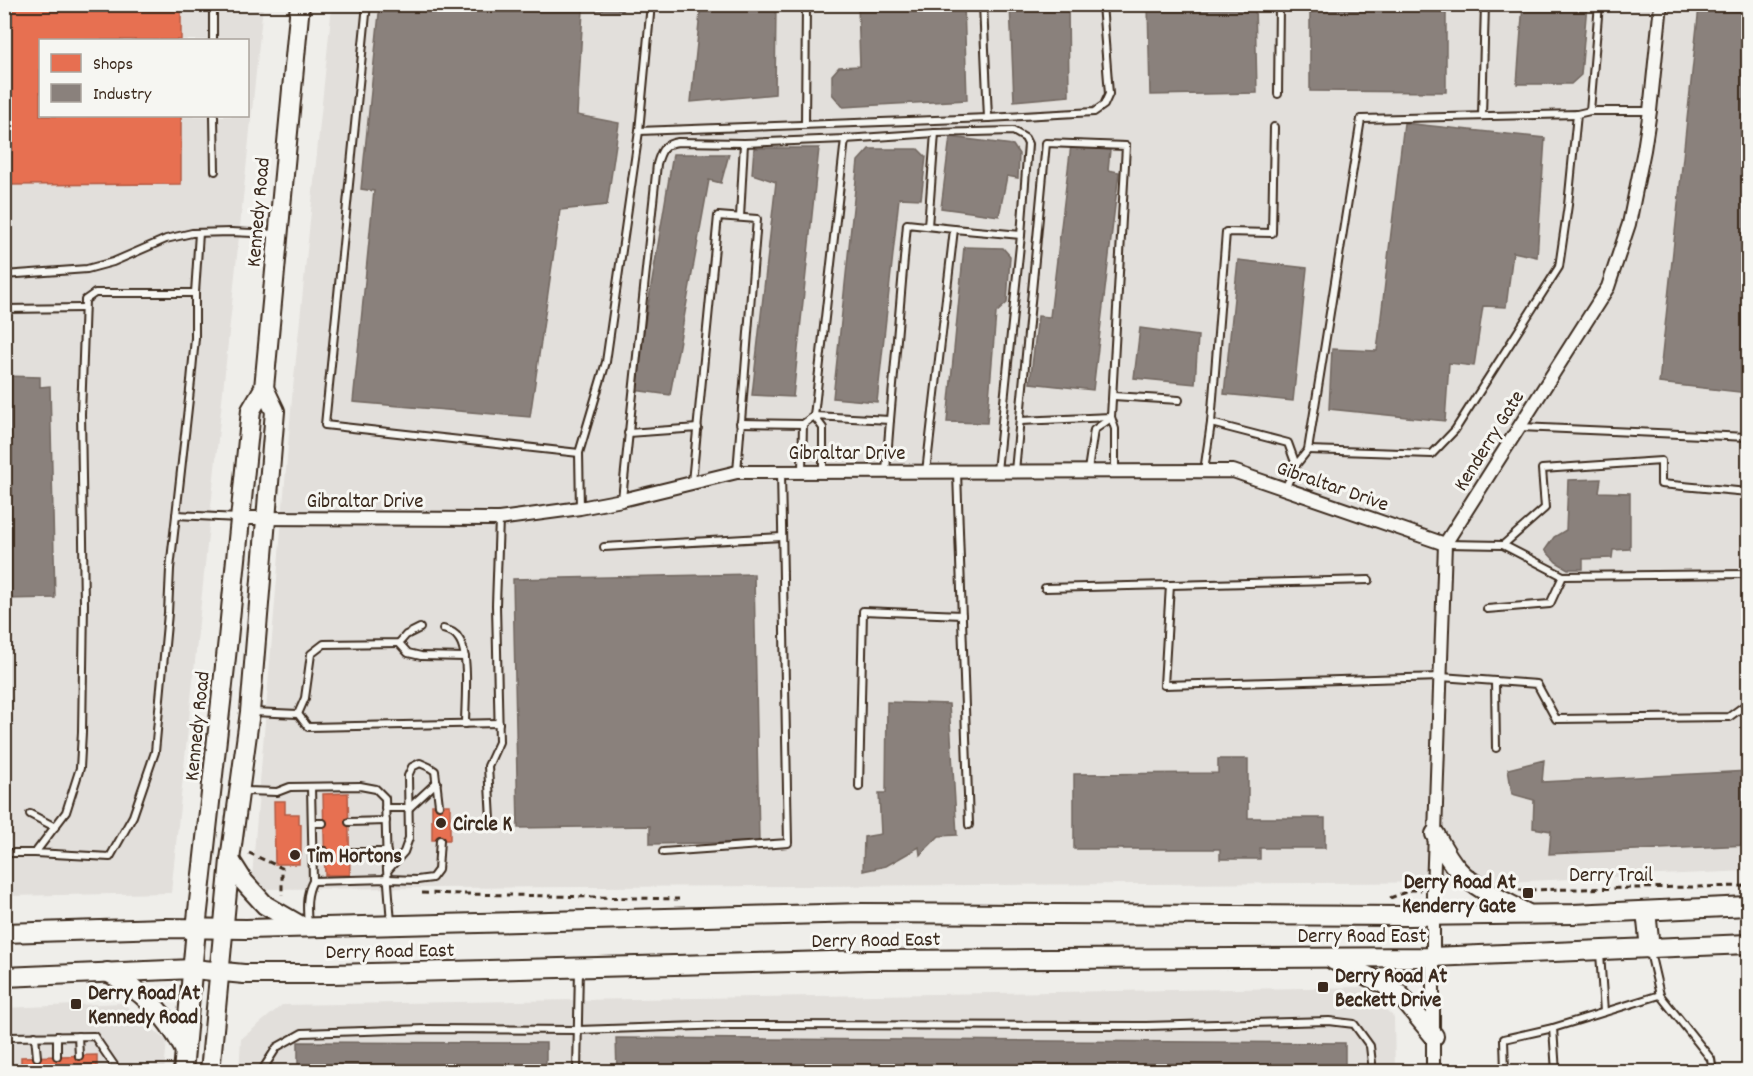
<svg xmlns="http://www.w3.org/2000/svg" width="1753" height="1076" font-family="Dekko,sans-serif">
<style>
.built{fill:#e2dfdb;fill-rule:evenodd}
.shops{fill:#e76f51;stroke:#b35a42;stroke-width:1.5}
.industry{fill:#8a817c;stroke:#726760;stroke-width:1.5}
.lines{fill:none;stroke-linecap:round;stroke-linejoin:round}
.service-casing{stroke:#3b2a1e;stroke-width:10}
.minor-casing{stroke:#3b2a1e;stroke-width:16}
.secondary-casing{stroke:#3b2a1e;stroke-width:22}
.path{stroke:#3b2a1e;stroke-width:3;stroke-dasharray:6 4.5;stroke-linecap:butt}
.service{stroke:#f6f6f2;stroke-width:6}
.minor{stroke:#f6f6f2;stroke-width:12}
.secondary{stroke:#f6f6f2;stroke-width:18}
.poi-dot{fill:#3b2a1e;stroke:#f6f6f2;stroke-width:2}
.labels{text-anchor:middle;stroke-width:6;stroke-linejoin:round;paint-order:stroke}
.street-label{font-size:21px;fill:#3b2a1e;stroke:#f6f6f2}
.poi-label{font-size:21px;font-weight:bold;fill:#3b2a1e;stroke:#f6f6f2;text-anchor:start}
</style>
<rect width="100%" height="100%" fill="#efeeea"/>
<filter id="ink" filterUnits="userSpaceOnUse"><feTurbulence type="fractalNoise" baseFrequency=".0167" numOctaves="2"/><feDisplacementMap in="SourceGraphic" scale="12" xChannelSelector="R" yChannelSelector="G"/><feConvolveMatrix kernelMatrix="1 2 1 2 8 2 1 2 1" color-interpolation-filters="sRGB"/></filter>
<g filter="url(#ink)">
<!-- built -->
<g class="built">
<path d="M4,5H263L171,893L5,896ZM40,40H248V116H40Z"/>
<path d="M332,5H1748V871L1508,882L251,889L292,398Z"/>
<path d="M1361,987L1394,1017L1395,1072H239L241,1039L282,1005Z"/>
<path d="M123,1003L167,1041L164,1071H5L4,1008Z"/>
</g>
<!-- shops -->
<g class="shops">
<path d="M4,4H181V40H40V116H181V184L4,185Z"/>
<path d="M348,793L350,875H325L323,794Z"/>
<path d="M274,801H285V814H299V824H301V855H299V864H275Z"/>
<rect x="432" y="805" width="18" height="35"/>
<path d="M97,1055V1071L21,1072V1057Z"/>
</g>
<!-- industry -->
<g class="industry">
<path d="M380,4H623V11L583,10L577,115L619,123L607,205L560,210L530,417L353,402L374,191L361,189Z"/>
<path d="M701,4H776L775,94L691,102Z"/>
<path d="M858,4H964L967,100L843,107L832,94V75L839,67L860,66Z"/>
<path d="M1010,4H1068L1069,96L1014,101Z"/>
<path d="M1148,4H1255L1257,93L1150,95Z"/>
<path d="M1310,4H1446V92L1310,91Z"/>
<path d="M1523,4H1587L1581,75L1571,84H1517Z"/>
<path d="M1699,7L1748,12V393L1659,383Z"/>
<path d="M1404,123L1545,138L1537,257L1513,252L1506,307L1483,306L1474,366L1449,363L1445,421L1329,409L1332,349L1377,351Z"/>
<path d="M950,137L1013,145L1019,154L1018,178L1007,176L999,216L941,208Z"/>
<path d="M1071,145L1110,150L1108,170L1119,172L1093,390L1030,383L1038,316L1050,317Z"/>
<path d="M754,148H819L793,397L752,395L776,182L752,174Z"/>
<path d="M869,149H918L926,157L921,199L899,198L877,402L833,398L858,161Z"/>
<path d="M673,154H729L721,183L709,180L670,395L634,390Z"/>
<path d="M964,247L1003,248L1010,256L1007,303L996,313L987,423L947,422Z"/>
<path d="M1238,260L1307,268L1293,401L1224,394Z"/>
<path d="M1140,328L1198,336L1195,384L1134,378Z"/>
<path d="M4,376L40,377V387L50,386L55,598L4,599Z"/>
<path d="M1601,479L1599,492L1630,493V549L1613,550L1612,558L1583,559V569H1568L1556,562L1545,550L1554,537L1566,530L1568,480Z"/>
<path d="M754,574L759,842L650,844V826L518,828L513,579Z"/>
<path d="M887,702L949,704L957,835L939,836L920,855L919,847L886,866L863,871L864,837L881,834L879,793H886Z"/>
<path d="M1218,759H1248V818H1325V848H1260V859H1220V849H1074V774L1218,773Z"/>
<path d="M1544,760L1542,782L1748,771V845L1549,854L1551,831L1533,828L1534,800L1512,794L1508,769Z"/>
<path d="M616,1038L1345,1043V1072H617Z"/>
<path d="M298,1042L546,1043V1072H298Z"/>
</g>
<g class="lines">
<!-- service casing -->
<g class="service-casing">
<g id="service">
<path d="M213,4V40"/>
<path d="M367,4L325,425L579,453"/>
<path d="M1599,4L1590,111H1650"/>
<path d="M1278,94L1279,4"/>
<path d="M214,116L215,171"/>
<path d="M1482,116L1485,4"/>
<path d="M988,118L1094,112L1104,105L1109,94L1102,4"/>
<path d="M805,124L806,4"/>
<path d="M1274,127L1272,233L1226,232L1211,423L1288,443L1296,465"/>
<path d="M639,131L988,118L983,4"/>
<path d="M740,217L744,143"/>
<path d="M928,226L935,133"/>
<path d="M954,229L1021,235L997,471"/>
<path d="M4,275L87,269L113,262L166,239L192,233L231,232L277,234"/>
<path d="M195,293L199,233"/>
<path d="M4,309L84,308"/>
<path d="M1113,396L1179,400"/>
<path d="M814,416L890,420L886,471"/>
<path d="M814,416L823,428V471"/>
<path d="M890,420L907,224L954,229L926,472"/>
<path d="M1020,421L1111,417"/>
<path d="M740,423L803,424L814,416L845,139"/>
<path d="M1520,427L1748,437"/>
<path d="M628,433L698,428"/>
<path d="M1308,450L1432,454L1455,430L1559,267L1568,205L1577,114"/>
<path d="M1088,470L1094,430L1111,418"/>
<path d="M802,471L803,424"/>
<path d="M1015,471L1046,143L1126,146L1111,417L1115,429V471"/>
<path d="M1204,471L1211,423"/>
<path d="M957,472L969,825"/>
<path d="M692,482L718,216L757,219L737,472"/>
<path d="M1285,489L1296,465L1308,450L1361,119L1577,114L1590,111"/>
<path d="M622,499L657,164C661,150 664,144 678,142L744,143L845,139L935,133L1013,131L1025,138L1028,144L1021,235"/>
<path d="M580,508L579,453L606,362L639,131L651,4"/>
<path d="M176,515L239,518"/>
<path d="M1446,544L1503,545L1563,576L1748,574"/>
<path d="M1503,545L1545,508L1542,469L1661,461V484L1748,492"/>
<path d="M604,547L782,537"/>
<path d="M1170,585L1369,580"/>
<path d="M1045,588L1170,585L1164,685L1441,677L1537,684L1556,719L1729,717L1748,703"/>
<path d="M1487,609L1550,604L1563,576"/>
<path d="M443,629C450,631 455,632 459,639C470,654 465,704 465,724"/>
<path d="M399,643L408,653L421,656L465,657"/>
<path d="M1495,681L1496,748"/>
<path d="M253,712L298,714L308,727L499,723"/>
<path d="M298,714L305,698L311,654L324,644L399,643L406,635L420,628"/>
<path d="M311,787L313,881"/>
<path d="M859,787L863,611L962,615"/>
<path d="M243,791L277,792L290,787L360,786L376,789L385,798L387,870L391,923"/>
<path d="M385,808H409L437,782"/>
<path d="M30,814L55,827"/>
<path d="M491,820L488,766L499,742L496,605L499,519"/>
<path d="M349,822L386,821"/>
<path d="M312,823H323"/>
<path d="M312,851H324"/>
<path d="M349,852H387"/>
<path d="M663,852L788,843L781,472"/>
<path d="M4,853H35L66,812L80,768L82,732L84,604L81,414L85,300L95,293H195V338L191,381L170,569L168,613L155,752L133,816L110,857L35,853"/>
<path d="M388,870L404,852L409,838L408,776L412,767L420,763L429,767L435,771L439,805"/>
<path d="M308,926C307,911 305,895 313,881L388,879L417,880L432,878L438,870L440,840"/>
<path d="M1650,952L1660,995L1711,1059L1713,1072"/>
<path d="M1600,953L1604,1012"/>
<path d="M1553,1028L1556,1072"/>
<path d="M35,1036L37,1057"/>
<path d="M57,1036V1056"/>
<path d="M78,1036L79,1056"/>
<path d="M4,1037L94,1036L114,1065V1072"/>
<path d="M80,1071V1072"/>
<path d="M261,1072L277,1047L302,1033L426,1029L578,1030L729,1025L1146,1026L1329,1021L1354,1024L1370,1046L1373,1072"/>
<path d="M577,1072L579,968"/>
<path d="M1505,1072L1504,1039L1553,1028L1660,995"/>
</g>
</g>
<!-- minor casing -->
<g class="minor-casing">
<g id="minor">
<path d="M240,518L499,519L580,508L622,500L737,472L1233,471L1445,544"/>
<path d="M1433,1072V891L1445,544L1608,287L1629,224L1644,150L1650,111L1661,4"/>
</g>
</g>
<!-- secondary casing -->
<g class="secondary-casing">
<g id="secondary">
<path d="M1435,834C1442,847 1448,859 1458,870C1473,887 1506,902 1526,913"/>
<path d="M230,860L244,882L265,905L303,927"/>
<path d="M1646,911L1650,949"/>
<path d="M4,933L165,928L246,929L862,913L1408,916L1573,914L1748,906"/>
<path d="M1333,960L1382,983L1400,995L1434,1036"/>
<path d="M107,972C142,990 166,1014 184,1049"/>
<path d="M4,977L193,969L244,974H332L868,960L1432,957L1748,944"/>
<path d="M183,1072L196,929L228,639L251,410L264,388L300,4"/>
<path d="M210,1072L230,860L250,712L275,411L264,388"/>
</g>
</g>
<!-- path -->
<g class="path">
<path d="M249,853L282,868V895"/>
<path d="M1519,890L1748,886"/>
<path d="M422,893L679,899"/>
<path d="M1390,898L1411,890H1421"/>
</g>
<!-- service -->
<use href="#service" class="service"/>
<!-- minor -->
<use href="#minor" class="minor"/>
<!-- secondary -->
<use href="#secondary" class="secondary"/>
</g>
</g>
<!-- markers -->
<g class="poi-dot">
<circle cx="441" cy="823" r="6"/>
<circle cx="295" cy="855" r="6"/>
<rect x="1522" y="887" width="12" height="12" rx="3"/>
<rect x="1317" y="981" width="12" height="12" rx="3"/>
<rect x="70" y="998" width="12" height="12" rx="3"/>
</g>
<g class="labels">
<!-- street labels -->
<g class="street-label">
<text transform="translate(257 212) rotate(-85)" y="7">Kennedy Road</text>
<text transform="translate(1488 440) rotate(-58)" y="7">Kenderry Gate</text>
<text x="847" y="459">Gibraltar Drive</text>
<text transform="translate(1333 485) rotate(19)" y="7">Gibraltar Drive</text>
<text x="365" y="507">Gibraltar Drive</text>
<text transform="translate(196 726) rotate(-84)" y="7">Kennedy Road</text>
<text x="1611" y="881">Derry Trail</text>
<text x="1362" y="942">Derry Road East</text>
<text transform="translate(876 939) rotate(-1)" y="7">Derry Road East</text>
<text transform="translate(390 950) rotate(-1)" y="7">Derry Road East</text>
</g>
<!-- poi labels -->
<g class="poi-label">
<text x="453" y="830">Circle K</text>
<text x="307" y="862">Tim Hortons</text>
<text x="1516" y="888" text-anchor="end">Derry Road At<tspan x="1516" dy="24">Kenderry Gate</tspan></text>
<text x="1335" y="982">Derry Road At<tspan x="1335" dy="24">Beckett Drive</tspan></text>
<text x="88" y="999">Derry Road At<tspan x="88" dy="24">Kennedy Road</tspan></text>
</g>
</g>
<!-- margin -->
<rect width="1753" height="1076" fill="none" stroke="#f6f6f2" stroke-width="24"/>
<rect x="12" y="12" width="1729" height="1052" fill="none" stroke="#3b2a1e" stroke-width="2" filter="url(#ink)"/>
<!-- legend -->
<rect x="39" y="39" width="210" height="78" fill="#f6f6f2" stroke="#aba49d" stroke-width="1.5"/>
<rect x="51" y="54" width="30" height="18" fill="#e76f51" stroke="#aba49d" stroke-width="1.5"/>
<text x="93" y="69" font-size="18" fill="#3b2a1e">Shops</text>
<rect x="51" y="84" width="30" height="18" fill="#8a817c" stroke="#aba49d" stroke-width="1.5"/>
<text x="93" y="99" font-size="18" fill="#3b2a1e">Industry</text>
</svg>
